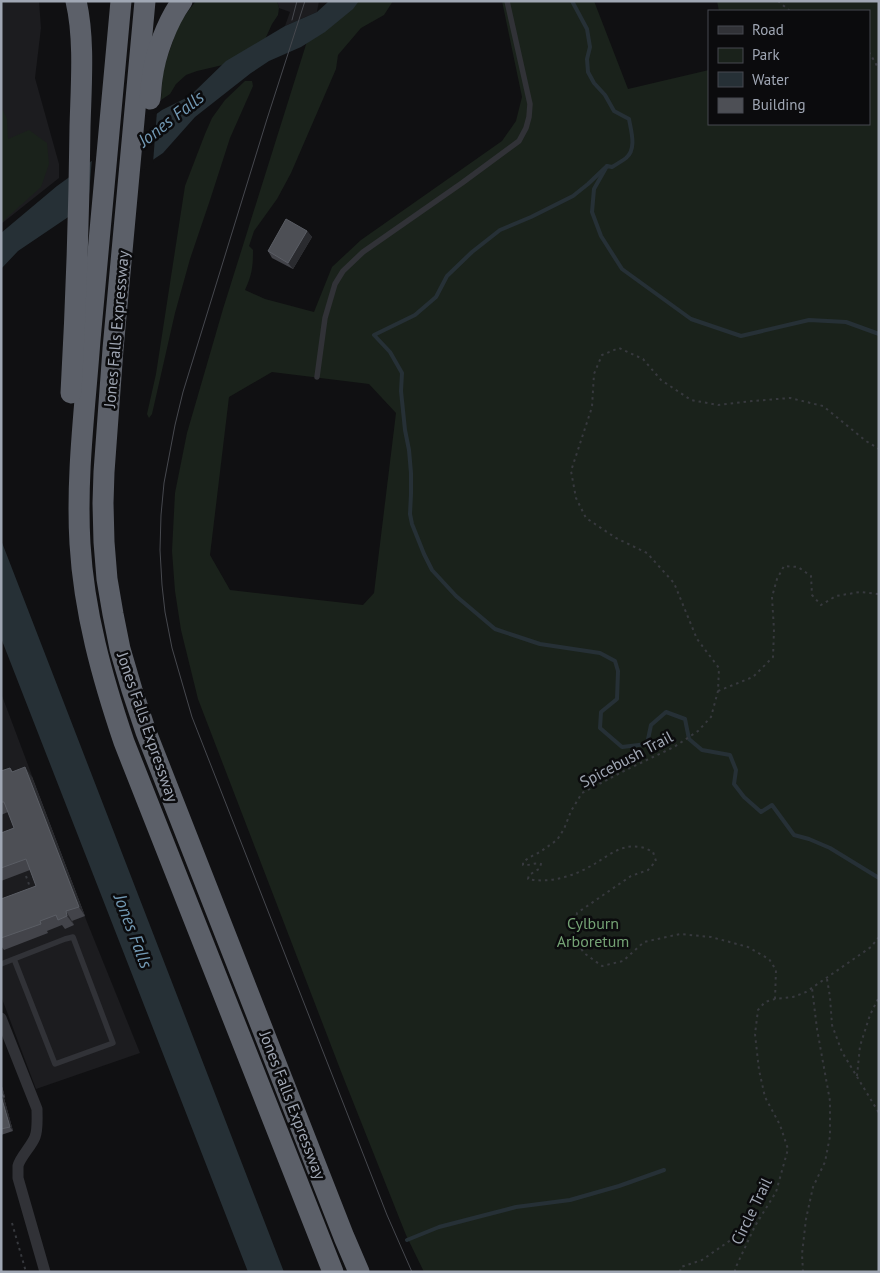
<svg xmlns="http://www.w3.org/2000/svg" width="880" height="1273" font-family="'PT Sans',sans-serif">
<style>
.built{fill:#1c1c1f}
.green{fill:#1a221b;fill-rule:evenodd}
.water{fill:#263036}
.pier{fill:#101012}
.lines{fill:none;stroke-linecap:round;stroke-linejoin:round}
.stream{stroke:#263036;stroke-width:4}
.path{stroke:#37393e;stroke-width:2;stroke-dasharray:2.5 4;stroke-linecap:butt}
.service{stroke:#313237;stroke-width:5.5}
.minor{stroke:#313237;stroke-width:11}
.motorway{stroke:#5c6069;stroke-width:21}
.tram{stroke:#46484e;stroke-width:1}
.wall{fill:#43444a}
.shaded-wall{fill:#2a2b2f}
.building{fill:#4d4f55;stroke:#5a5d64}
.labels{text-anchor:middle;stroke-width:5;stroke-linejoin:round;paint-order:stroke}
.street-label{font-size:16px;fill:#a0a7b4;stroke:#0b0b0d}
.park-label{font-size:16px;fill:#74a274;stroke:#0b0b0d}
.water-label{font-size:18px;font-style:italic;fill:#7299b4;stroke:#0b0b0d}
</style>
<rect width="100%" height="100%" fill="#101012"/>
<!-- built -->
<g class="built">
<path d="M1,1H39L41,28L35,78L59,164V178L1,224Z"/>
<path d="M277,1H319L317,12L285,26L290,12L279,8Z"/>
<path d="M1,693L87,922L140,1053L36,1089L1,996Z"/>
</g>
<!-- green -->
<g class="green">
<path d="M196,1H277L279,8L278,15L272,24L262,46L227,64L197,71L186,75L176,84L170,94L161,100L163,70L179,23Z"/>
<path d="M346,1H393L384,15L361,28L338,55L336,69L291,173L277,199L254,231L249,246L253,250C253,267 252,275 245,290L265,299L314,312L332,267L361,240L502,141L516,121L522,97L502,1H594L628,89L709,70V124H869V11H719L717,1H879V1272H424L406,1235L342,1074L198,699L181,630L175,591L172,551L175,493L187,433L223,309L314,19ZM272,372L369,384L396,413L374,593L363,605L230,590L210,555L229,397Z"/>
<path d="M245,81H252L253,86L230,138L210,200L190,259L175,313L152,414L149,418L147,414L156,374L185,186L205,134L212,118L225,100Z"/>
<path d="M1,106L7,119L8,139L29,130L47,143L49,164L41,187L1,223Z"/>
</g>
<!-- water -->
<g class="water">
<path d="M329,1H359L353,9L325,32L301,47L269,61L251,73L195,117L163,153L18,251L1,269V233L57,186L162,110L190,96L226,61L285,26L317,12Z"/>
<path d="M1,540L282,1267L284,1272H248L1,638Z"/>
</g>
<!-- pier -->
<path class="pier" d="M157,111L153,163L88,207L92,158Z"/>
<g class="lines">
<!-- stream -->
<g class="stream">
<path d="M572,1L587,29L590,47L587,59L588,72L594,83L605,95L614,111L629,119C631,131 637,149 626,158C622,161 617,164 612,167L607,166L594,189L592,212L601,236L622,269L691,319L741,336L809,320L846,322L879,334"/>
<path d="M607,166L588,184L573,196L531,217L500,230L472,252L447,276L436,297L415,315L374,335L390,352L402,373L401,391L405,430L409,450L411,473V494L410,514L412,524L424,554L432,570L456,596L495,629L540,644L600,653L615,661L618,671L617,699L601,712L600,728L622,747L647,744L651,725L666,712L685,719L689,739L702,750L730,755L736,770L734,784L744,797L761,812L772,805L794,835L809,839L830,848L879,878"/>
<path d="M407,1240L439,1227L466,1220L516,1207L570,1200L619,1186L664,1170"/>
</g>
<!-- path -->
<g class="path">
<path d="M778,1L790,11"/>
<path d="M869,52L876,64L879,70"/>
<path d="M718,691L753,677L773,657L774,630L772,597L777,579L784,566L798,567L811,576L812,595L821,605L836,596L860,592L879,594"/>
<path d="M26,876L31,890"/>
<path d="M827,979L830,997L832,1025L842,1052L879,1113"/>
<path d="M775,999L776,970L769,959L748,947L711,937L680,934L644,942L623,961L602,966L584,953L574,938L577,913L631,876L648,870L656,861L653,852C649,850 644,847 639,847C622,844 609,855 596,863C577,875 551,884 528,879L529,875L539,869L541,864C534,862 530,866 523,865V862L530,857L540,852L557,840L564,829L571,811L582,793L626,770L674,747L698,731L711,717L718,691L719,668L697,639L674,583L647,553L616,538L586,518L576,498L571,471L592,407L594,374L602,355L619,348L643,359L661,380L691,400L718,405L752,401L790,398L823,406L866,441L879,449"/>
<path d="M857,1076L860,1046L870,1015L879,997"/>
<path d="M12,1223L26,1272"/>
<path d="M680,1272L681,1267L702,1260L738,1235L759,1218"/>
<path d="M735,1272V1269L755,1226L776,1192L788,1149L780,1125L765,1097L759,1070L755,1034L758,1010L765,1002L775,999L793,997L806,992L871,947L879,937"/>
<path d="M803,1272L802,1254L806,1219L813,1187L825,1162L830,1136V1101L817,1029L812,988"/>
</g>
<!-- service -->
<g class="service">
<path d="M317,377L325,318L335,284L343,271L363,252L462,183L519,141L526,128L529,117L530,104L507,1"/>
<path d="M1,964L65,939L73,937L113,1043L55,1064L14,959"/>
</g>
<!-- minor -->
<path class="minor" d="M1,1018L37,1109C37,1118 38,1129 35,1137C31,1147 20,1157 18,1166C18,1170 18,1174 18,1178L45,1272"/>
<!-- motorway -->
<g class="motorway">
<path d="M121,1C111,114 100,227 90,340C85,408 76,476 80,544C84,612 102,677 124,742L333,1272"/>
<path d="M145,1L113,349L104,472L103,503L104,542L107,579L113,614L120,649L132,690L146,732L344,1237L359,1272"/>
<path d="M150,99C151,92 151,85 152,79C155,54 167,22 182,1"/>
<path d="M71,393C76,304 79,216 80,127C81,88 85,39 76,1"/>
</g>
<!-- tram -->
<g class="tram">
<path d="M305,1L267,119L183,392L175,425L164,483L161,515L160,550L162,585L165,612L172,648L192,717L387,1215L412,1272"/>
<path d="M292,20L297,1"/>
</g>
</g>
<!-- wall -->
<g class="wall">
<path d="M307,231L312,237L293,269L272,258L268,251Z"/>
<path d="M10,768L13,772L32,777L85,916L72,921L74,925L65,929L62,925L47,931L48,933L4,950L1,946V899L36,886L30,870L1,881V833L14,828L8,812L1,815V771Z"/>
<path d="M1,1083L5,1097L4,1098L13,1131L1,1135Z"/>
</g>
<!-- shaded-wall -->
<g class="shaded-wall">
<path d="M307,231L312,237L293,269L288,263Z"/>
<path d="M25,767L32,777L85,916L79,907Z"/>
<path d="M66,911L72,921L74,925L67,916Z"/>
<path d="M1,1083L5,1097L2,1093L1,1090Z"/>
<path d="M1,1095L4,1098L13,1131L10,1127Z"/>
</g>
<!-- building -->
<g class="building">
<path d="M286,219L307,231L288,263L268,251Z"/>
<path d="M25,767L79,907L66,911L67,916L58,920L56,915L40,921L41,924L1,938V899L36,886L26,859L1,868V833L14,828L4,802H1V771L10,768L12,772Z"/>
<path d="M1,1096L10,1127L1,1129Z"/>
</g>
<g class="labels">
<!-- street labels -->
<g class="street-label">
<text transform="translate(116 329) rotate(-85)" y="6">Jones Falls Expressway</text>
<text transform="translate(148 727) rotate(71)" y="6">Jones Falls Expressway</text>
<text transform="translate(626 759) rotate(-28)" y="6">Spicebush Trail</text>
<text transform="translate(293 1105) rotate(69)" y="6">Jones Falls Expressway</text>
<text transform="translate(751 1211) rotate(-64)" y="6">Circle Trail</text>
</g>
<!-- park labels -->
<g class="park-label">
<text x="593" y="929">Cylburn<tspan x="593" dy="18">Arboretum</tspan></text>
</g>
<!-- water labels -->
<g class="water-label">
<text transform="translate(171 119) rotate(-38)" y="6">Jones Falls</text>
<text transform="translate(133 931) rotate(69)" y="6">Jones Falls</text>
</g>
</g>
<!-- border -->
<rect width="880" height="1273" fill="none" stroke="#a0a7b4" stroke-width="5"/>
<!-- legend -->
<rect x="708" y="10" width="162" height="115" fill="#0b0b0d" stroke="#474950"/>
<rect x="718" y="26" width="25" height="8" fill="#313237" stroke="#474950"/>
<text x="752" y="35" font-size="15" fill="#a0a7b4">Road</text>
<rect x="718" y="48" width="25" height="15" fill="#1a221b" stroke="#474950"/>
<text x="752" y="60" font-size="15" fill="#a0a7b4">Park</text>
<rect x="718" y="72" width="25" height="15" fill="#263036" stroke="#474950"/>
<text x="752" y="85" font-size="15" fill="#a0a7b4">Water</text>
<rect x="718" y="98" width="25" height="15" fill="#4d4f55" stroke="#474950"/>
<text x="752" y="110" font-size="15" fill="#a0a7b4">Building</text>
</svg>
